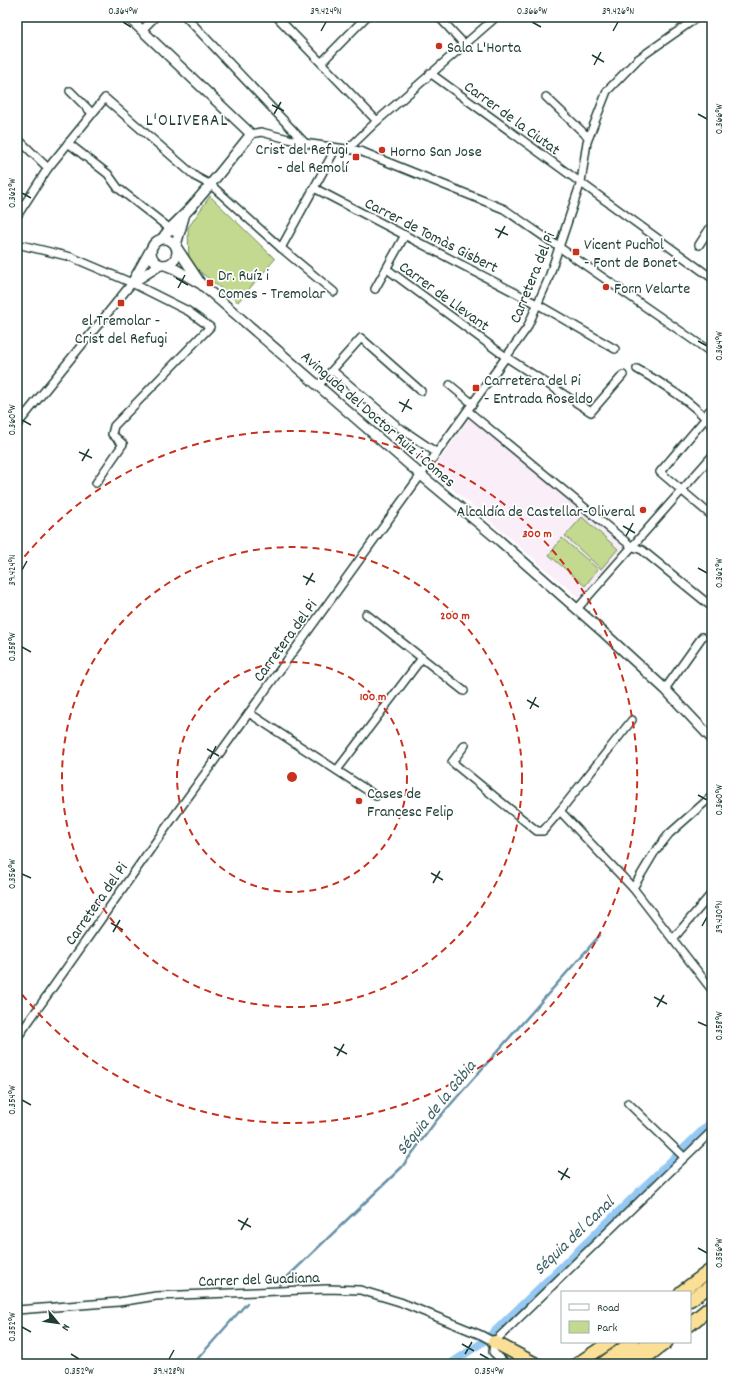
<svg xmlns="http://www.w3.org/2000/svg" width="729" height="1381" font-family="Dekko,sans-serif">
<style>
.built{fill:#faeef9}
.green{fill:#c3d98f;stroke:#718b62}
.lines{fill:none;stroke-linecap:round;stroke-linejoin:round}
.stream{stroke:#6690a6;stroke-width:2.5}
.canal{stroke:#95c8f2;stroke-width:8}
.minor-casing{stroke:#1f3d34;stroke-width:10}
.tertiary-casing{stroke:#1f3d34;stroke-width:12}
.trunk-casing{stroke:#1f3d34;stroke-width:15}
.motorway-casing{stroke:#1f3d34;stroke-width:16}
.minor{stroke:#fff;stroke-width:7}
.tertiary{stroke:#fff;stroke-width:9}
.trunk{stroke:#fbdf96;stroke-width:12}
.motorway{stroke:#fbdf96;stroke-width:13}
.ticks{fill:none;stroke:#1f3d34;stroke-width:1.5}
.ring{fill:none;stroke:#c8321e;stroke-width:2;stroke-dasharray:7 5}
.poi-dot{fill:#c8321e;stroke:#fff;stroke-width:1.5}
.labels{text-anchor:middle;stroke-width:3.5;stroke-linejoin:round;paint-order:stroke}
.poi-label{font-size:16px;fill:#1f3d34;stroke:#fff;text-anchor:start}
.street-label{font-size:16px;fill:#1f3d34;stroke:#fff}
.neighbourhood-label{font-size:17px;letter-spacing:1px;fill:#1f3d34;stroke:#fff}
.water-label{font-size:17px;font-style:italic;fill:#3c6064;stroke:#fff}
.centre{fill:#c8321e;stroke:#fff;stroke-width:2}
.ring-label{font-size:12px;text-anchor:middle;font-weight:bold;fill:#c8321e;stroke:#fff;stroke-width:3.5;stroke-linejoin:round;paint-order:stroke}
.neatline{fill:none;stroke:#1f3d34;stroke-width:1.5}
.ticks-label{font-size:10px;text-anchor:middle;fill:#1f3d34}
</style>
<rect width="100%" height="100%" fill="#fff"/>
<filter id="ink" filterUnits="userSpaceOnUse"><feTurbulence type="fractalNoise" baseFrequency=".025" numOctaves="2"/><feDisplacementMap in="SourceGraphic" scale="8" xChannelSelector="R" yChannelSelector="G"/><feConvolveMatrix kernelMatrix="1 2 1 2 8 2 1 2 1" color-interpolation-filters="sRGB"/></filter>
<g filter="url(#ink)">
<!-- built -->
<path class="built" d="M470,417L624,547L579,598L432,471Z"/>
<!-- green -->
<g class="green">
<path d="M210,196L275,259L238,302L189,263L188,228Z"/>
<path d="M582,517L618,549L601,569L565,536Z"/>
<path d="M562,538L598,569L585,586L549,555Z"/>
</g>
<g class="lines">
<!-- stream -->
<g class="stream">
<path d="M279,1285L402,1167L436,1121L600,935"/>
<path d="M193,1364L247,1303"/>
</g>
<!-- canal -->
<path class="canal" d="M450,1364L483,1342L496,1330L712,1121"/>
<!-- minor casing -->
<g class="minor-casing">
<g id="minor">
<path d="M186,17L304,142"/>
<path d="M277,17L377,121"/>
<path d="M439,17L464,44"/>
<path d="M142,30L155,17"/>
<path d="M322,62L366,17"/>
<path d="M430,73L712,278"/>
<path d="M70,91L91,112"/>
<path d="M546,97L588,137"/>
<path d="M251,134L261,132L304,143L360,151L504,209L712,353"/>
<path d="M18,139L48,168"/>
<path d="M68,143L108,174L118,188L178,235"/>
<path d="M349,148L377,121L496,17"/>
<path d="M314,188L537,304L615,349"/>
<path d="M17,216L48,168L105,98L196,177L211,185L281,248L334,292"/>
<path d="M17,244L71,257L132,283L188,311L210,327L114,426L112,434L123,444L96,483"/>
<path d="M699,245L710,228H712"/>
<path d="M281,248L336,148"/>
<path d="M387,269L506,357L591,412L623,375"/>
<path d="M375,289L405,235"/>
<path d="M637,369C659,381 697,405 712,426"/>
<path d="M333,371L395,424"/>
<path d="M450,385L473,404"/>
<path d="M318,386L361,338L421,391"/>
<path d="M712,408L708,412L706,418L660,472L712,516"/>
<path d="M468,411L631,546L642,550L712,607"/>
<path d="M17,425L132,283"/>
<path d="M400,428L437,453"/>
<path d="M577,609L712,456"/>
<path d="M366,614L464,691"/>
<path d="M665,689L702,637"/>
<path d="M249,713L376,796"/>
<path d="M632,720L560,811L633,888L712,990"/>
<path d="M465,745L452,762L537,831H543L560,811"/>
<path d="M337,770L422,658"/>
<path d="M633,888L654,853L669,834L712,796"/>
<path d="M673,939L712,893"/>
<path d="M17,1038L152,847L527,328L548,280L581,182L587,142L607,91L638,59L698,17"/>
<path d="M628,1103L684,1157"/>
<path d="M17,1310L119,1302L156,1296L327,1289L360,1290L400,1302L481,1335L494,1342"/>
<path d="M494,1342L712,1131"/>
<path d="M494,1342L493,1352L506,1364"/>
</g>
</g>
<!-- tertiary casing -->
<g class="tertiary-casing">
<g id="tertiary">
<path d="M128,17L251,134C232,158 213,182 193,205C183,217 170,226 162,239"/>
<circle cx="164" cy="252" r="13"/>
<path d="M176,245L184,217"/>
<path d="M177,248L199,281"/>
<path d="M165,265L175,269L201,284L421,475L500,541L603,632L665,689L712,739"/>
<path d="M132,283L151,249"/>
<path d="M132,283L160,265"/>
</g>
</g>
<!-- trunk casing -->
<g class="trunk-casing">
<g id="trunk">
<path d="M681,1292L712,1269"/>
<path d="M690,1300L712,1285"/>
<path d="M494,1342L536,1364"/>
<path d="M577,1364L610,1342"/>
<path d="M602,1364L632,1342"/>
</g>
</g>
<!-- motorway casing -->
<g class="motorway-casing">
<g id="motorway">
<path d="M690,1324L712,1306"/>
<path d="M613,1364L651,1342"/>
<path d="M636,1364L666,1342"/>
</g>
</g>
<!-- minor -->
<use href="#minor" class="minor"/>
<!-- tertiary -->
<use href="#tertiary" class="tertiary"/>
<!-- trunk -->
<use href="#trunk" class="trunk"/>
<!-- motorway -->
<use href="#motorway" class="motorway"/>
</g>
</g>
<!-- ticks -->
<path class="ticks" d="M123,22L131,27M532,22L541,27M321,31L326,22M613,31L618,22M592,55L604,62M594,65L601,52M272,105L284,111M274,114L281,102M698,114L707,119M22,193L31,198M495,229L508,235M498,238L505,226M176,278L188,285M178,288L185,275M698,341L707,346M399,402L412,409M402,412L409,399M22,420L31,425M79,452L92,458M82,461L89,449M623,526L635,533M626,536L633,523M698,568L707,573M22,570L27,561M303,576L315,582M306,585L313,573M22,647L31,652M527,700L539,707M530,709L536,697M207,749L219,756M210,759L216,746M698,795L707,800M431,873L443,880M22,874L31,878M433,883L440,871M111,923L123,930M702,926L707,917M113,932L120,920M654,997L667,1004M657,1007L664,995M698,1022L707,1026M334,1047L347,1054M337,1056L344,1044M22,1100L31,1105M558,1171L570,1178M561,1180L568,1168M238,1220L251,1227M241,1230L248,1218M698,1248L707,1253M22,1327L31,1332M462,1344L474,1351M71,1354L79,1359M465,1354L472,1342M480,1354L489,1359M169,1359L174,1350"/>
<!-- distance rings -->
<g class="ring">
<circle cx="292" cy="777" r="115"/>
<circle cx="292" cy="777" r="230"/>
<path d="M17 566A346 346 0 1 1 17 988"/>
</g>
<!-- markers -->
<g class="poi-dot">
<circle cx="439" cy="46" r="4"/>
<circle cx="382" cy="150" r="4"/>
<rect x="352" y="153" width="8" height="8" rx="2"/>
<rect x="572" y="248" width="8" height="8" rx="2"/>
<rect x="206" y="279" width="8" height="8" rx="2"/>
<circle cx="606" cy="287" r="4"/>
<rect x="117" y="299" width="8" height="8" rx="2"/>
<rect x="472" y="384" width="8" height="8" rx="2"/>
<circle cx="643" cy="510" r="4"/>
<circle cx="359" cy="801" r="4"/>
</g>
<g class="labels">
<!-- poi labels -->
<g class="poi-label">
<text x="447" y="52">Sala L'Horta</text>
<text x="348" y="154" text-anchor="end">Crist del Refugi<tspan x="348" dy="18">- del Remolí</tspan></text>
<text x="390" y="156">Horno San Jose</text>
<text x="584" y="249">Vicent Puchol<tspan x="584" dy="18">- Font de Bonet</tspan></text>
<text x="218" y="280">Dr. Ruíz i<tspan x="218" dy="18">Comes - Tremolar</tspan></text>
<text x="614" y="293">Forn Velarte</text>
<text x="121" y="325" text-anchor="middle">el Tremolar -<tspan x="121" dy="18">Crist del Refugi</tspan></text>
<text x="484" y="385">Carretera del Pi<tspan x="484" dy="18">- Entrada Roseldo</tspan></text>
<text x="635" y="516" text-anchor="end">Alcaldía de Castellar-Oliveral</text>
<text x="367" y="798">Cases de<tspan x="367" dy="18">Francesc Felip</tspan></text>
</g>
<!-- street labels -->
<g class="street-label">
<text transform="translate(513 117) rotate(36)" y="6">Carrer de la Ciutat</text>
<text transform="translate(432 234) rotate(27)" y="6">Carrer de Tomàs Gisbert</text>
<text transform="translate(531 277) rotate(-68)" y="6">Carretera del Pi</text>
<text transform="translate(445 295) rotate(36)" y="6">Carrer de Llevant</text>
<text transform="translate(379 418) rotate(41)" y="6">Avinguda del Doctor Ruiz i Comes</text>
<text transform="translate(284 640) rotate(-54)" y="6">Carretera del Pi</text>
<text transform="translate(95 903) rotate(-55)" y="6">Carretera del Pi</text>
<text transform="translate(259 1278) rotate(-2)" y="6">Carrer del Guadiana</text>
</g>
<!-- neighbourhood labels -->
<g class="neighbourhood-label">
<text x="187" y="125">L'OLIVERAL</text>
</g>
<!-- water labels -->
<g class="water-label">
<text transform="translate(435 1107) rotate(-51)" y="6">Séquia de la Gàbia</text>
<text transform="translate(573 1235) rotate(-44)" y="6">Séquia del Canal</text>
</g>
</g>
<circle cx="292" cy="777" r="6" class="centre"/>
<g class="ring-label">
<text x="537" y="537">300 m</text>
<text x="455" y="619">200 m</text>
<text x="373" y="700">100 m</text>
</g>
<!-- margin -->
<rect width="729" height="1381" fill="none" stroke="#fff" stroke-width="44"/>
<!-- legend -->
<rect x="561" y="1291" width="130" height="52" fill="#ffffff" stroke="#a5b1ae"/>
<rect x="569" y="1304" width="20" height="6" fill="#ffffff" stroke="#a5b1ae"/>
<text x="597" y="1311" font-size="12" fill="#1f3d34">Road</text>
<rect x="569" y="1321" width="20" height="12" fill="#c3d98f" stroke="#a5b1ae"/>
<text x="597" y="1331" font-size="12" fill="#1f3d34">Park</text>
<!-- north arrow -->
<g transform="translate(58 1323) rotate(119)" stroke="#ffffff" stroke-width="3" paint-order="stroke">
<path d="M0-3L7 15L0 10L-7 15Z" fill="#1f3d34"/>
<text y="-6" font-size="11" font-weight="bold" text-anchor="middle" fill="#1f3d34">N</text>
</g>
<rect x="22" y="22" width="685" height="1337" class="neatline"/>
<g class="ticks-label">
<text x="123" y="14">0.364°W</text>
<text x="326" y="14">39.424°N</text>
<text x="532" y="14">0.366°W</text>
<text x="618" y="14">39.426°N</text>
<text transform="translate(718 119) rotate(-90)" y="4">0.366°W</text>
<text transform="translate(11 193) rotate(-90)" y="4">0.362°W</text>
<text transform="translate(718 346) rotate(-90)" y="4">0.364°W</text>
<text transform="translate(11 420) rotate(-90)" y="4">0.360°W</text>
<text transform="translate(11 570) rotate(-90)" y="4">39.424°N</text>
<text transform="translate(718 573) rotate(-90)" y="4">0.362°W</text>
<text transform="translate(11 647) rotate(-90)" y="4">0.358°W</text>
<text transform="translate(718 800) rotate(-90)" y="4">0.360°W</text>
<text transform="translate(11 874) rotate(-90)" y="4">0.356°W</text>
<text transform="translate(718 917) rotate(-90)" y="4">39.430°N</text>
<text transform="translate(718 1026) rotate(-90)" y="4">0.358°W</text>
<text transform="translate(11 1100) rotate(-90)" y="4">0.354°W</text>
<text transform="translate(718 1253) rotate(-90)" y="4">0.356°W</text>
<text transform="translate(11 1327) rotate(-90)" y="4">0.352°W</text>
<text x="79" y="1374">0.352°W</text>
<text x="169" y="1374">39.428°N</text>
<text x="489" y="1374">0.354°W</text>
</g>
</svg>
